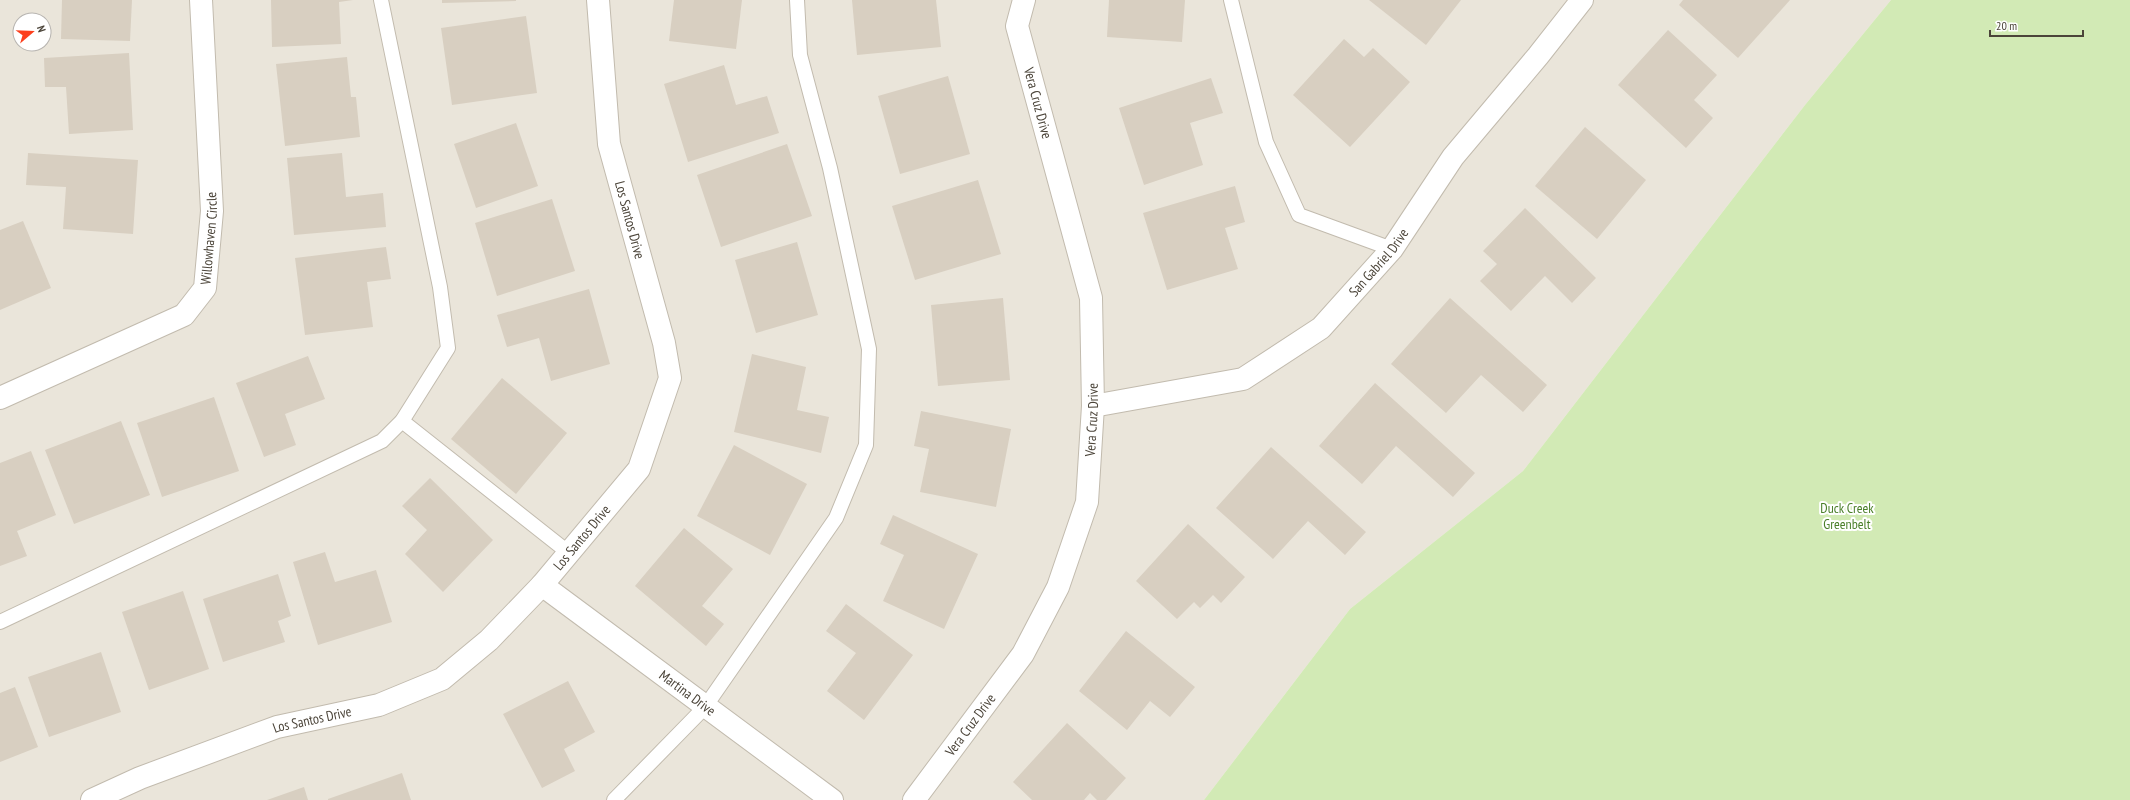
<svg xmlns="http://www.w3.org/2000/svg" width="2130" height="800" font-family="'PT Sans Narrow',sans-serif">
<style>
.residential{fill:#eae5da;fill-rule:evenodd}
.green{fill:#d2eab5}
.building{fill:#d8cfc1}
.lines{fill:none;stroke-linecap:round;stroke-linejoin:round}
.service-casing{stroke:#c2bbae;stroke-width:16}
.minor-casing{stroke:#c2bbae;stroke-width:24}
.service{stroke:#fff;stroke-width:14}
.minor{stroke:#fff;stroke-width:22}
.labels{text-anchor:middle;stroke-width:4;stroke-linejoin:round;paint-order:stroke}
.street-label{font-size:14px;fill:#4b4439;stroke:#fff}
.park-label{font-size:14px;fill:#4a7f2a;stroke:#fff}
</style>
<rect width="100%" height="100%" fill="#f6f3ec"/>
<!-- residential -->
<path class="residential" d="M0,0H1891L1805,105L1523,471L1350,609L1204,800H0ZM20,20H44V44H20Z"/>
<!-- green -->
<path class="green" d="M1891,0H2130V800H1204L1350,609L1523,471L1805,105Z"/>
<!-- building -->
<g class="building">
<path d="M62,0H132L130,41L61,39Z"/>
<path d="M271,0H353L339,2L341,44L272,47Z"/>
<path d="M442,0H516V1L442,3Z"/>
<path d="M674,0H742L736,49L669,41Z"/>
<path d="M852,0H936L941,47L857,55Z"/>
<path d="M1109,0H1185L1182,42L1107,37Z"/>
<path d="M1369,0H1461L1426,45Z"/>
<path d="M1683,0H1790L1738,58L1679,5Z"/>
<path d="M526,16L537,93L452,105L441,28Z"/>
<path d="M1668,30L1717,75L1694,100L1713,118L1686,148L1618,85Z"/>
<path d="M1344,39L1364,57L1373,48L1410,82L1350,147L1293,95Z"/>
<path d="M129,53L133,130L69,134L66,87H45L44,58Z"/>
<path d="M347,57L351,97H356L360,137L285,146L276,64Z"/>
<path d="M724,65L736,105L767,96L779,133L688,162L664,84Z"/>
<path d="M948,76L970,154L900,174L878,96Z"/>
<path d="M1211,78L1223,113L1190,123L1203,165L1144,185L1119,108Z"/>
<path d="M516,123L538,186L476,208L454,144Z"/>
<path d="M1585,127L1646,180L1597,239L1535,186Z"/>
<path d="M787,144L812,216L721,247L697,175Z"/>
<path d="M28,153L138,160L133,234L63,229L66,187L26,185Z"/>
<path d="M342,153L346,197L383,193L386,227L294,235L287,158Z"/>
<path d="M978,180L1001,254L915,280L892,206Z"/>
<path d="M1235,186L1245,222L1225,228L1238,269L1167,290L1143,213Z"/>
<path d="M552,199L575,271L497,296L475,223Z"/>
<path d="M1525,208L1596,278L1572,303L1545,276L1511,311L1480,281L1497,264L1483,251Z"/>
<path d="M23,221L51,288L0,310V230Z"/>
<path d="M797,242L818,315L756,333L735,260Z"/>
<path d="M386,247L391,279L367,282L373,327L305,335L295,258Z"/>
<path d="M589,289L610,364L551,381L539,338L507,347L497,315Z"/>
<path d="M1003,298L1010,380L938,386L931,305Z"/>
<path d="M1450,298L1547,385L1523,412L1481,375L1446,413L1391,364Z"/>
<path d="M752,354L806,367L797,410L829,417L821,453L734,432Z"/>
<path d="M308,356L325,399L285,414L296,445L264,457L236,383Z"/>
<path d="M502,378L567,433L516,494L451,439Z"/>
<path d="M1375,383L1475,473L1453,497L1396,446L1362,484L1319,446Z"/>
<path d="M214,397L239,471L162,497L137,423Z"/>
<path d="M921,411L1011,429L996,507L920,492L929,449L914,446Z"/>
<path d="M121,421L150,495L74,524L45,450Z"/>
<path d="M734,445L807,484L770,555L697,516Z"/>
<path d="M1271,447L1366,532L1345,555L1308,521L1273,559L1216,508Z"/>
<path d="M31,451L56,515L17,531L27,556L0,566V463Z"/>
<path d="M430,478L493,540L443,592L405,554L427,530L402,506Z"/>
<path d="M893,515L978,554L944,629L883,601L904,555L880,544Z"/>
<path d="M1188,524L1245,577L1221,603L1213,595L1200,608L1194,602L1177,619L1136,581Z"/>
<path d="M684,528L733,569L702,606L724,624L706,646L635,586Z"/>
<path d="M325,552L335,582L376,570L392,622L318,645L293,562Z"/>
<path d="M278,574L291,616L278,621L285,642L223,662L203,599Z"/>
<path d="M183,591L209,669L149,690L122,612Z"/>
<path d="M846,604L913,655L864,720L827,691L856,653L826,631Z"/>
<path d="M1126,631L1195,687L1170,717L1150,701L1127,730L1079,691Z"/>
<path d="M101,652L121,712L49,737L28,677Z"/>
<path d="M568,681L595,732L564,749L575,771L542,788L503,714Z"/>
<path d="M15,687L38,747L0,762V693Z"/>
<path d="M1067,723L1126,778L1106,800H1097L1090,793L1084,800H1032L1013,782Z"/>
<path d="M402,773L411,800H328V799Z"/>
<path d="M304,787L308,800H267Z"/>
</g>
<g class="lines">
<!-- service casing -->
<g class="service-casing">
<g id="service">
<path d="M1231,0L1266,142L1299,215L1392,249"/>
<path d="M402,421L569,553"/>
<path d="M0,622L382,441L402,421L448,348L440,287L381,0"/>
<path d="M614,800L705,707L836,518L866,445L869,349L830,168L800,55L797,0"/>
</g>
</g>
<!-- minor casing -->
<g class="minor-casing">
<g id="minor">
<path id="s1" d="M0,398L184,315L205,288L212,211L201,0"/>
<path id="s2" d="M1093,406L1243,379L1321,328L1392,249L1453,157L1538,56L1582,0"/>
<path id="s3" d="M542,585L832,800"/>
<path id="s4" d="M92,800L140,778L277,727L379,705L442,679L489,640L542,585L639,469L670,378L664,343L609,144L598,0"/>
<path id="s5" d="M914,800L1023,654L1058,587L1087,502L1093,406L1091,298L1017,26L1024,0"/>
</g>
</g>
<!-- service -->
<use href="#service" class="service"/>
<!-- minor -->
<use href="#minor" class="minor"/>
</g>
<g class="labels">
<!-- street labels -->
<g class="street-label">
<text transform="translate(1038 103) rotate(75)" y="5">Vera Cruz Drive</text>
<text transform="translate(630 220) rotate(75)" y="5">Los Santos Drive</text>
<text dy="5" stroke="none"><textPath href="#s1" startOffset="286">Willowhaven Circle</textPath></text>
<text dy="5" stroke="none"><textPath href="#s2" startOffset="333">San Gabriel Drive</textPath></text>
<text dy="5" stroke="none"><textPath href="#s5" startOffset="430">Vera Cruz Drive</textPath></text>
<text dy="5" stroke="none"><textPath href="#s4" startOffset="571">Los Santos Drive</textPath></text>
<text dy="5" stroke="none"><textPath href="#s3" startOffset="181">Martina Drive</textPath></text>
<text dy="5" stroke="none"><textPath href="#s4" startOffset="235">Los Santos Drive</textPath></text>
<text dy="5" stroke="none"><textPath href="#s5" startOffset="94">Vera Cruz Drive</textPath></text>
</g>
<!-- park labels -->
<g class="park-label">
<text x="1847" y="513">Duck Creek<tspan x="1847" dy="16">Greenbelt</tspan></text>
</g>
</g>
<!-- north arrow -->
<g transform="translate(32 32) rotate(71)"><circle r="19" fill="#ffffff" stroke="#b7b4b0"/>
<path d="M0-3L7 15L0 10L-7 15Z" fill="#fc3f1d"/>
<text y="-6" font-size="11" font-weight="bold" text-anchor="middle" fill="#4b4439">N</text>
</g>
<!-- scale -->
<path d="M1990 30v6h93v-6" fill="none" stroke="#4b4439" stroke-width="2"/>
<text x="1996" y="30" font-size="12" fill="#4b4439" stroke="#ffffff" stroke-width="3" paint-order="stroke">20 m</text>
</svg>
